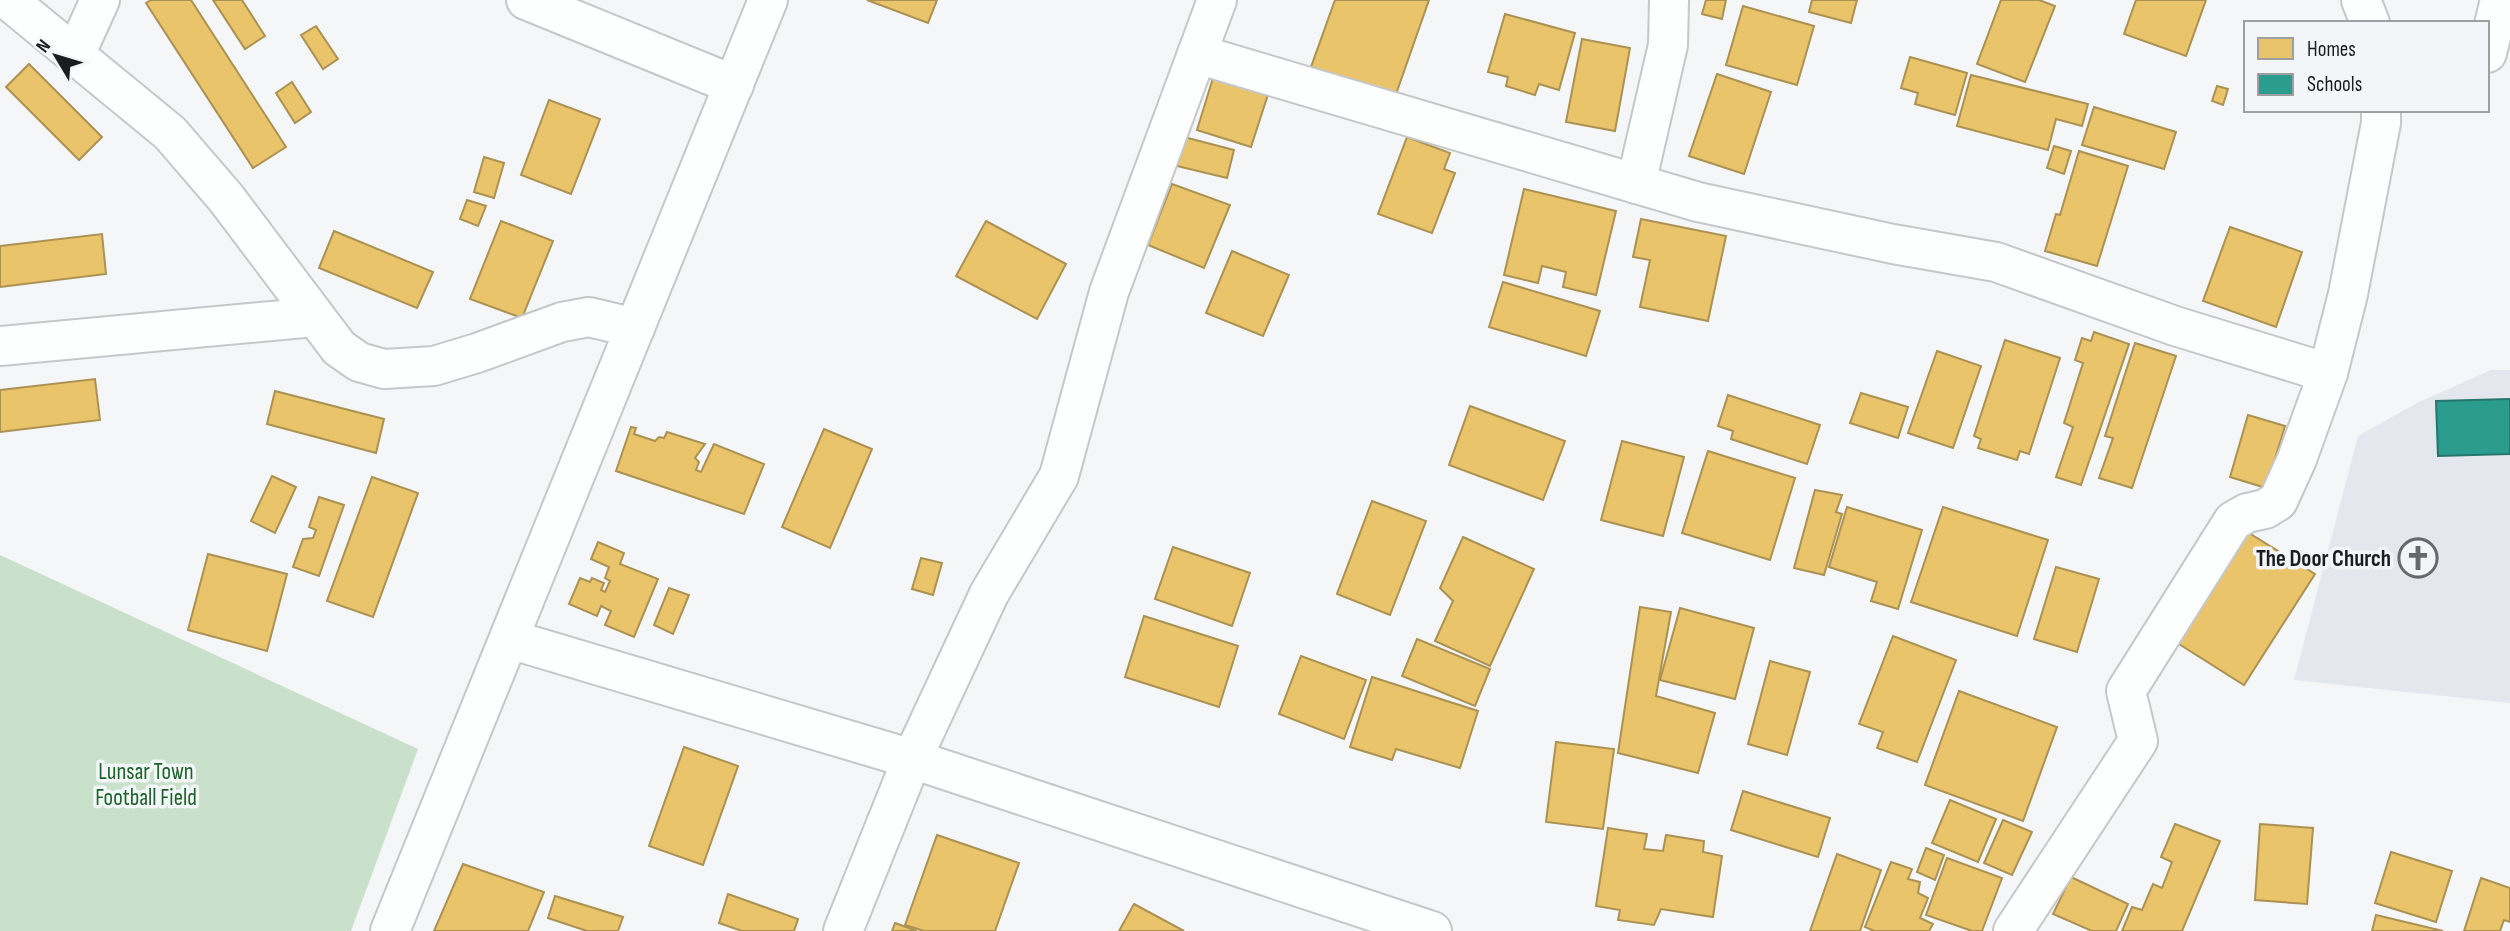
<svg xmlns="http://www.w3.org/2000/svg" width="2510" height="931" font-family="'Sofia Sans Condensed',sans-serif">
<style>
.built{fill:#e4e8ee}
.green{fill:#c9e0cb}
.homes{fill:#e9c46a;stroke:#ab9253;stroke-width:2}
.schools{fill:#2a9d8f;stroke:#26766d;stroke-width:2}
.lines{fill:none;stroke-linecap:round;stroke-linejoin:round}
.street-casing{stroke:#c6c7c9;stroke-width:42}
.secondary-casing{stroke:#c6c7c9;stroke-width:42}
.street{stroke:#fdfefe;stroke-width:38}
.secondary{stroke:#fdfefe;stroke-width:38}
.labels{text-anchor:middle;stroke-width:7;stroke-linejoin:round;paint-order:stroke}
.poi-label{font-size:23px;font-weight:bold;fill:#1b1c1d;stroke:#f3f6f9;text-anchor:end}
.park-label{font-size:23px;fill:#1c6126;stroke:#f3f6f9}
</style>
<rect width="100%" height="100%" fill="#f4f6f8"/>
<!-- built -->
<path class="built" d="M2491,370H2510V703L2294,680L2358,436L2419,402Z"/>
<!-- green -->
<path class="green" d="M0,555L418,749L351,931H0Z"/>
<!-- homes -->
<g class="homes">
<path d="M151,0H191L286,147L253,168L146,3Z"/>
<path d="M213,0H242L265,36L245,49Z"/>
<path d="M867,0H937L928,23Z"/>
<path d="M1335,0H1429L1395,97L1311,67Z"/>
<path d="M1706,0H1726L1722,19L1702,14Z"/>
<path d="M1812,0H1857L1851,23L1809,12Z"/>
<path d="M2001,0H2039L2055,6L2025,82L1977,64Z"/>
<path d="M2136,0H2206L2186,56L2124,34Z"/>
<path d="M1743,6L1814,26L1797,85L1726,65Z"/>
<path d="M1505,14L1575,33L1559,90L1539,84L1535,95L1506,86L1508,77L1488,72Z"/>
<path d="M316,26L338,59L323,69L301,35Z"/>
<path d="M1582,39L1630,48L1615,131L1566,122Z"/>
<path d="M1910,57L1967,73L1955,115L1915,104L1918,93L1901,88Z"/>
<path d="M29,64L102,137L79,160L6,87Z"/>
<path d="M1216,68L1271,85L1251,147L1197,130Z"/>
<path d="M1717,74L1771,92L1744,174L1689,156Z"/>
<path d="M1971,75L2088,104L2082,126L2056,119L2048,150L1957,126Z"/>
<path d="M292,82L311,112L295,123L276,93Z"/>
<path d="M2217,86L2228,89L2223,105L2212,101Z"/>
<path d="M549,100L600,119L571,194L521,175Z"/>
<path d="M2094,107L2176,132L2164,169L2082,145Z"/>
<path d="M1184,137L1234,150L1227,178L1177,166Z"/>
<path d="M1407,137L1450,153L1444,169L1455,173L1432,233L1378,214Z"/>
<path d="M2054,146L2071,151L2064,174L2047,168Z"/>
<path d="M2079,151L2128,166L2097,266L2045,251L2056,214L2060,215Z"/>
<path d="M484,157L504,163L494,198L474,192Z"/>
<path d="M1172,184L1230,205L1204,268L1148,245Z"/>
<path d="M1524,189L1616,211L1596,295L1563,287L1566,272L1542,266L1538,283L1504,275Z"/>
<path d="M467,200L486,206L478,226L460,219Z"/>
<path d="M1641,219L1726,236L1708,321L1640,307L1650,260L1633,257Z"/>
<path d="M501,221L553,241L522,318L470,299Z"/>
<path d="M986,221L1066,264L1037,319L956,276Z"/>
<path d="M2230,227L2302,252L2276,327L2203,301Z"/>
<path d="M334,231L433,272L417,308L319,268Z"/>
<path d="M102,234L106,274L0,287V246Z"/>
<path d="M1232,251L1289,275L1263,336L1206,313Z"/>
<path d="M1503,282L1600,311L1586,356L1489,327Z"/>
<path d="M2094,332L2129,344L2081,485L2056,477L2073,427L2064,423L2083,363L2075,360L2082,338L2091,341Z"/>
<path d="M2005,340L2060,358L2029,454L2020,451L2017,460L1978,448L1981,439L1974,436Z"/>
<path d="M2135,343L2176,356L2132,488L2099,478L2113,438L2105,436Z"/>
<path d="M1937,351L1981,366L1953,448L1908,433Z"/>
<path d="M95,379L100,420L0,432V390Z"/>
<path d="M275,391L384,419L376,453L267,424Z"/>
<path d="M1861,393L1908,407L1898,438L1850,423Z"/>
<path d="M1728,395L1820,425L1807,464L1731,439L1733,431L1718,426Z"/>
<path d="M1470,406L1565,441L1543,500L1449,465Z"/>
<path d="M2248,415L2285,426L2266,488L2230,477Z"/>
<path d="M631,427L636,428L634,434L655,441L659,437L664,438L667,432L705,444L695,458L699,462L696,470L701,472L714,444L764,464L744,514L616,471Z"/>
<path d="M824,429L872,449L830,548L782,527Z"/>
<path d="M1622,441L1684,457L1663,536L1601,520Z"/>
<path d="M1708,451L1795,478L1770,560L1682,533Z"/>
<path d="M272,476L296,487L275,533L251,521Z"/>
<path d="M372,477L418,493L373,617L327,601Z"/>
<path d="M1815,490L1842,495L1836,512L1842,514L1824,575L1794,568Z"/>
<path d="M319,497L344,505L319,576L293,567L303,539L313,538L316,530L309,527Z"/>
<path d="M1372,501L1426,521L1390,615L1337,594Z"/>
<path d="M1847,507L1922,530L1898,609L1871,601L1877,582L1829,567Z"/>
<path d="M1943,507L2048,540L2017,636L1911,602Z"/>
<path d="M2241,528L2315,574L2244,685L2171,639Z"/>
<path d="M1463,537L1534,569L1490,666L1435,641L1453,601L1440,588Z"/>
<path d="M598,542L624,553L620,564L658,579L634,637L605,625L611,611L601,606L597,616L569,604L580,578L590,582L592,578L604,583L601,590L605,592L610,581L605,578L609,567L591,559Z"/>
<path d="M1173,547L1250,573L1232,626L1155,599Z"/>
<path d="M208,554L287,574L267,651L188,630Z"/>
<path d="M921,558L942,563L933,595L912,589Z"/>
<path d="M2056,567L2099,579L2077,652L2034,639Z"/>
<path d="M669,588L689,595L673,634L654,625Z"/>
<path d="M1640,607L1671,612L1656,696L1715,713L1698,773L1618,753Z"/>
<path d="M1680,608L1754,628L1735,699L1660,680Z"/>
<path d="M1144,616L1238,646L1219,707L1125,677Z"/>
<path d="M1893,636L1956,660L1917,762L1877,748L1883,732L1859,724Z"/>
<path d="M1417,639L1490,669L1475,706L1402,676Z"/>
<path d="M1301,656L1366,680L1344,739L1279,714Z"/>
<path d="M1770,661L1810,672L1787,755L1748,744Z"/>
<path d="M1372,677L1478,711L1460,768L1396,749L1392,760L1350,747Z"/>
<path d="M1959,691L2057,727L2023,821L1925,785Z"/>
<path d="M1556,742L1614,749L1603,829L1546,822Z"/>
<path d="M684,747L738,766L703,865L649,846Z"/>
<path d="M1743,791L1830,818L1818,857L1731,830Z"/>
<path d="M1950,800L1996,819L1978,862L1932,843Z"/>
<path d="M2003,820L2032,832L2012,875L1984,863Z"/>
<path d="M2175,824L2220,841L2182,931H2122L2132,907L2142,910L2153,884L2162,888L2172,862L2161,857Z"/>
<path d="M2260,824L2313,828L2307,904L2255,900Z"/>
<path d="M1608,828L1647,834L1644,849L1663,851L1666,835L1704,841L1703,852L1722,856L1713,917L1661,909L1654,925L1618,920L1620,910L1596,906Z"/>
<path d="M937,835L1019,863L995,931H924L905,925Z"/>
<path d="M1926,848L1944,855L1935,880L1917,872Z"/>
<path d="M2391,852L2452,871L2436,922L2375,903Z"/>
<path d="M1837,854L1881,870L1860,931H1810Z"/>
<path d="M1947,858L2002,878L1982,931H1972L1926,915Z"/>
<path d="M1891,862L1912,869L1908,879L1920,882L1918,893L1928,898L1920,918L1933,924L1929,931H1874L1865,927Z"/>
<path d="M463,864L544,892L528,931H434Z"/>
<path d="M2071,877L2128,904L2116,931H2092L2053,914Z"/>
<path d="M2481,878L2510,888V922L2504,920L2500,931H2464Z"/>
<path d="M728,894L798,919L794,931H742L719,923Z"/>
<path d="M555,896L623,917L618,931H587L548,918Z"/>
<path d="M1134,904L1184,931H1119Z"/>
<path d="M2376,915L2443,931H2372Z"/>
<path d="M895,923L917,931H892Z"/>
</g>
<!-- schools -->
<path class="schools" d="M2510,399V454L2438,456L2436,401Z"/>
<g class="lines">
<!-- street casing -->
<g class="street-casing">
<g id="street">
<path d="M8,0L170,133L226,198L339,348L359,362L384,369L434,366L477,353L562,322L589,317L635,328"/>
<path d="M526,0L734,85"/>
<path d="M2361,0L2370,23"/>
<path d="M2487,53L2500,0"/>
<path d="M1197,54L1698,202L1893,244L1996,262L2175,326L2328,373"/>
<path d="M75,55L100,0"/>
<path d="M1636,184L1668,45L1669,0"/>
<path d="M0,346L315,317"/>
<path d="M509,639L912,759L1432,931"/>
<path d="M843,931L912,759L989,594L1059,476L1109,292L1217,0"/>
<path d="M2013,931L2138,741L2126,691L2233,521L2247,513L2265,509L2278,501L2297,459L2328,373L2348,294L2381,123V110"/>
</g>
</g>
<!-- secondary casing -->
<g class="secondary-casing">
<path id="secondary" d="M390,931L768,0"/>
</g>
<!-- street -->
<use href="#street" class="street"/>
<!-- secondary -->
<use href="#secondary" class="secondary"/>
</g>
<!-- icons -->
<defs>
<g id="church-ring" transform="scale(2.0125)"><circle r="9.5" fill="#f3f6f9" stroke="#67686a" stroke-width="1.5"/><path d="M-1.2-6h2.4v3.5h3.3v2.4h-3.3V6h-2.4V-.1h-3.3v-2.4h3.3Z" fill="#67686a"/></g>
</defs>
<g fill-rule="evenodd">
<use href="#church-ring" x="2418" y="558"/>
</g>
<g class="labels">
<!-- poi labels -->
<g class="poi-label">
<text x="2391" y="566">The Door Church</text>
</g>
<!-- park labels -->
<g class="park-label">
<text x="146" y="779">Lunsar Town<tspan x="146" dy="26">Football Field</tspan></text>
</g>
</g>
<!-- legend -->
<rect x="2244" y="21" width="245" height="91" fill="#f3f6f9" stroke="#9d9fa1" stroke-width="2"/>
<rect x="2258" y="38" width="35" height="21" fill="#e9c46a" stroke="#9d9fa1" stroke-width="2"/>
<text x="2307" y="56" font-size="21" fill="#1b1c1d">Homes</text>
<rect x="2258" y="74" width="35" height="21" fill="#2a9d8f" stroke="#9d9fa1" stroke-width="2"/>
<text x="2307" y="91" font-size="21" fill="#1b1c1d">Schools</text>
<!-- north arrow -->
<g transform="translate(56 56) rotate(308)" stroke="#f3f6f9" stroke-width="5" paint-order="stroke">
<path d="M0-5L12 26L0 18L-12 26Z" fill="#1b1c1d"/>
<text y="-10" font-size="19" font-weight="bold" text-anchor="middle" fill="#1b1c1d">N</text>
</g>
</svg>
